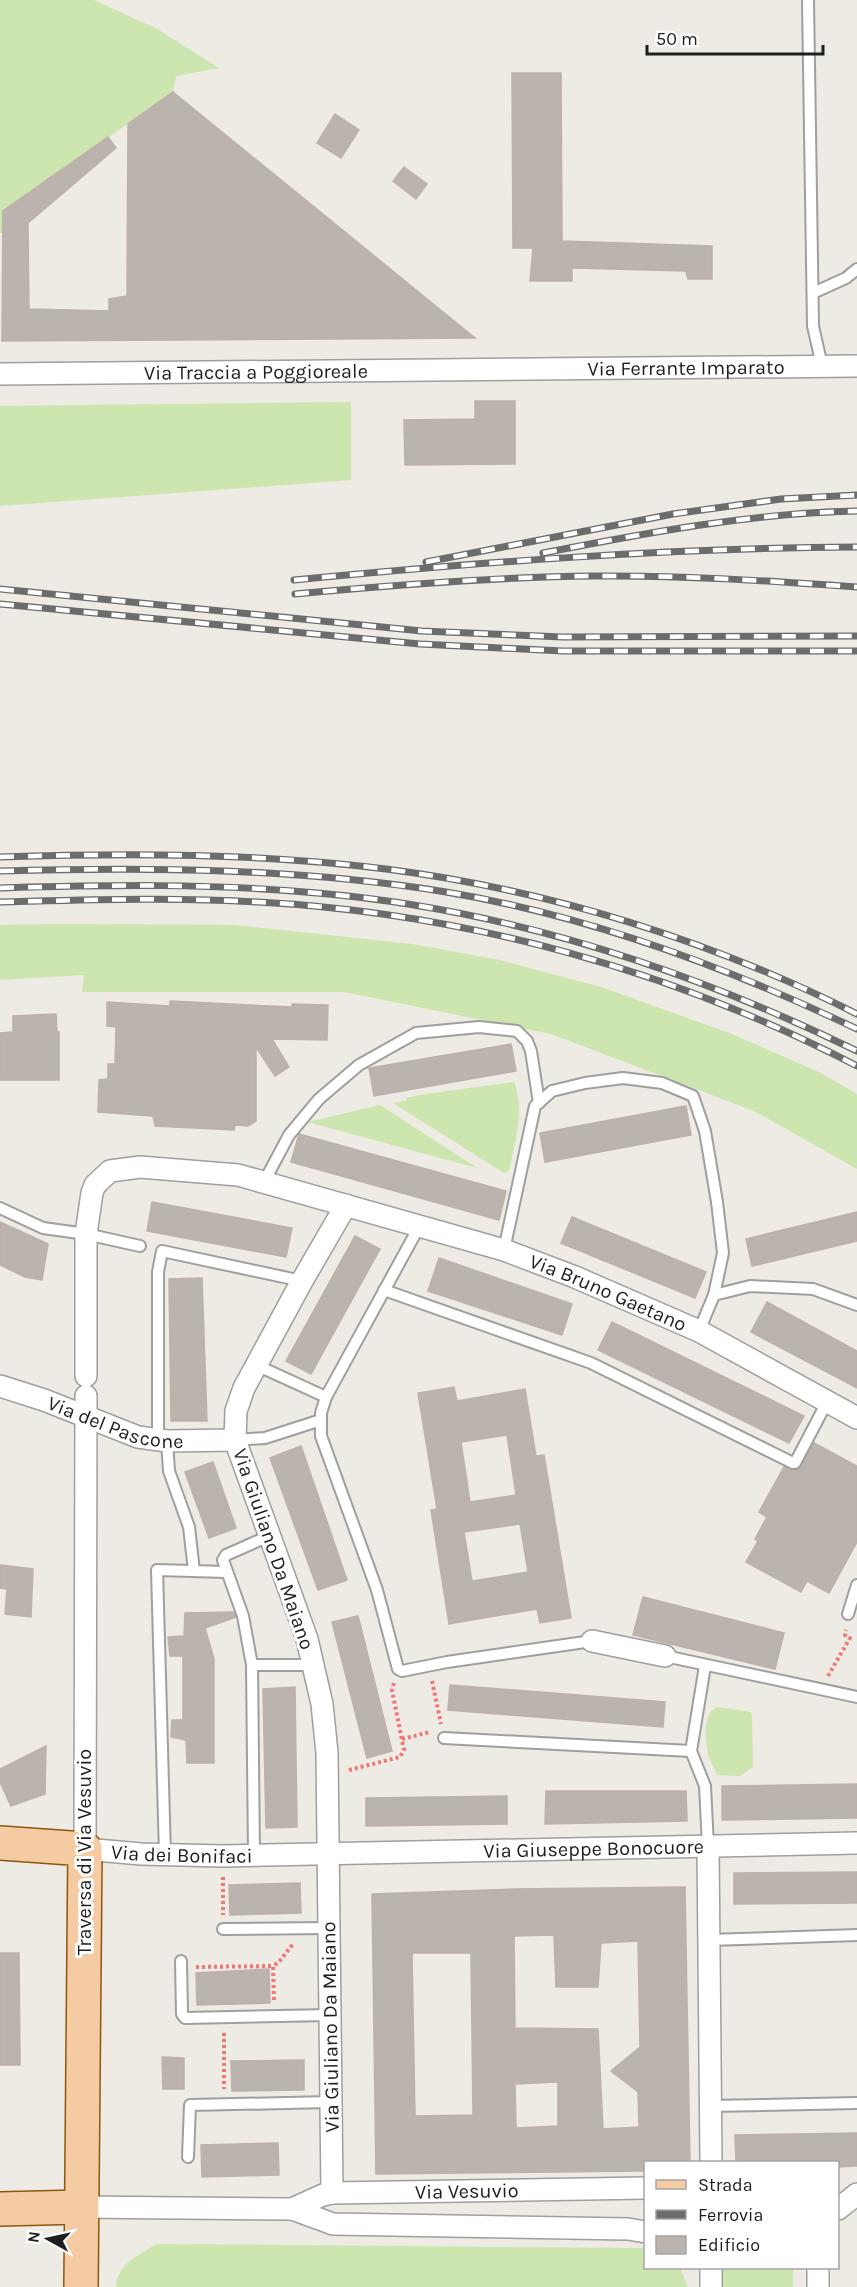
<svg xmlns="http://www.w3.org/2000/svg" width="857" height="2287" font-family="Karla,sans-serif">
<style>
.grass{fill:#cde5ae}
.building{fill:#bbb3ae;stroke:#bfb0a8;stroke-width:1.5;fill-rule:evenodd}
.lines{fill:none;stroke-linecap:round;stroke-linejoin:round}
.lane-casing{stroke:#9f9f9f;stroke-width:14}
.street-casing{stroke:#9f9f9f;stroke-width:24}
.primary-casing{stroke:#8d570b;stroke-width:36}
.path{stroke:#ef7774;stroke-width:4;stroke-dasharray:3 3;stroke-linecap:butt}
.lane{stroke:#fff;stroke-width:10}
.street{stroke:#fff;stroke-width:21}
.primary{stroke:#f5cba3;stroke-width:33}
.rail-casing{stroke:#6c6c6c;stroke-width:7}
.rail{stroke:#fff;stroke-width:4.5;stroke-dasharray:14;stroke-linecap:butt}
.labels{text-anchor:middle;stroke-width:6;stroke-linejoin:round;paint-order:stroke}
.street-label{font-size:20px;fill:#1e1e1e;stroke:#fff}
</style>
<rect width="100%" height="100%" fill="#eeeae4"/>
<!-- grass -->
<g class="grass">
<path d="M0,0H94L157,29L219,68L176,76L173,92L3,211V233H0Z"/>
<path d="M351,402V480L0,506V406Z"/>
<path d="M72,924L235,925L412,944L500,960L601,987L732,1034L821,1073L857,1094V1169L754,1111L551,1034L344,992H82L84,975L0,980V925Z"/>
<path d="M514,1082C525,1112 515,1141 509,1171L504,1173L393,1103L406,1101V1098L419,1095Z"/>
<path d="M380,1105L477,1168L308,1122Z"/>
<path d="M718,1707L751,1712L752,1715L753,1767L740,1776L717,1775C714,1766 707,1756 707,1747C705,1734 704,1711 718,1707Z"/>
<path d="M157,2244L645,2248L646,2268H680L688,2287H116C116,2265 140,2254 157,2244Z"/>
<rect x="723" y="2268" width="70" height="19"/>
</g>
<!-- building -->
<g class="building">
<path d="M512,73H561L562,241L712,246V279H688L686,271L572,268V281H530L533,248H513Z"/>
<path d="M173,92L475,338L2,341L3,211L108,137L116,148L28,223L29,309L109,311V299L127,296L128,124Z"/>
<path d="M335,114L359,130L341,158L317,143Z"/>
<path d="M404,167L427,184L416,199L393,181Z"/>
<path d="M475,401H515V464L405,465L404,420L475,419Z"/>
<path d="M170,1001L292,1007V1004L328,1005L327,1040L272,1039L289,1067L275,1076L256,1047V1121L248,1126L235,1125L234,1130L155,1126L153,1116L98,1112L99,1080L108,1079V1064H115L116,1027L107,1026V1002L170,1006Z"/>
<path d="M56,1014L57,1032H59V1080H0V1033L13,1032V1016Z"/>
<path d="M511,1044L516,1071L374,1096L369,1068Z"/>
<path d="M686,1106L691,1135L545,1162L540,1133Z"/>
<path d="M299,1134L506,1191L499,1220L291,1162Z"/>
<path d="M152,1202L292,1228L286,1257L147,1231Z"/>
<path d="M857,1212V1241L752,1266L746,1239Z"/>
<path d="M572,1217L706,1272L695,1298L561,1243Z"/>
<path d="M0,1222L48,1244L42,1280L25,1277L0,1265Z"/>
<path d="M355,1236L380,1249L311,1374L286,1361Z"/>
<path d="M439,1258L572,1304L562,1335L428,1291Z"/>
<path d="M202,1278L207,1421H171L169,1279Z"/>
<path d="M767,1302L857,1351V1388L751,1332Z"/>
<path d="M612,1322L804,1416L789,1443L598,1350Z"/>
<path d="M454,1387L457,1401L525,1389L536,1456L544,1455L571,1618L540,1623L537,1609L449,1624L431,1510L437,1509L418,1393ZM507,1435L516,1495L470,1502L461,1442ZM520,1524L528,1572L472,1581L464,1532Z"/>
<path d="M814,1443L857,1466V1542L829,1593L807,1581L801,1592L746,1562L758,1541L755,1539L767,1517L759,1512L784,1467L792,1470L799,1469Z"/>
<path d="M301,1446L347,1580L318,1590L270,1458Z"/>
<path d="M213,1462L236,1528L209,1538L185,1472Z"/>
<path d="M0,1565L33,1569L31,1617L5,1614L7,1589L0,1588Z"/>
<path d="M643,1597L784,1633L775,1669L633,1635Z"/>
<path d="M234,1612L236,1617L205,1628L214,1659V1763H187L186,1740L171,1737L172,1720H183V1656H170L168,1637L184,1636L185,1613Z"/>
<path d="M358,1616L392,1751L367,1758L332,1622Z"/>
<path d="M450,1685L665,1702L663,1727L448,1710Z"/>
<path d="M295,1687L297,1827L266,1828L263,1689Z"/>
<path d="M46,1746L45,1794L11,1806L0,1782V1769Z"/>
<path d="M857,1784V1818L722,1820V1786Z"/>
<path d="M546,1791H686L687,1821L545,1824Z"/>
<path d="M507,1796V1824L366,1826V1798Z"/>
<path d="M857,1872V1903L734,1904V1873Z"/>
<path d="M300,1883L301,1913L230,1915L229,1885Z"/>
<path d="M685,1887L690,2163H645V2171L376,2174L372,1894L514,1889ZM554,1935L556,1987H598L601,1943L638,1941L640,2047L611,2071L638,2092L639,2127L603,2129L598,2029L515,2028L514,1936ZM412,1953H471L473,2115L415,2116ZM558,2082V2126L516,2128L515,2084Z"/>
<path d="M0,1953H19L20,2065H0Z"/>
<path d="M269,1969L270,2003L197,2005L196,1973Z"/>
<path d="M162,2057L184,2058V2089H163Z"/>
<path d="M304,2060V2090L232,2091L231,2061Z"/>
<path d="M857,2133V2166L837,2167V2163H736L735,2135Z"/>
<path d="M278,2143L279,2175L202,2177L201,2145Z"/>
</g>
<g class="lines">
<!-- lane casing -->
<g class="lane-casing">
<g id="lane">
<path d="M808,0L813,326L822,366"/>
<path d="M813,293L846,278L857,269"/>
<path d="M264,1182L289,1135L319,1099L359,1065L416,1033L479,1027L517,1031L527,1041L531,1051L539,1103"/>
<path d="M0,1208L43,1228L86,1234L140,1246"/>
<path d="M420,1225L326,1397L321,1413V1436L377,1590L398,1669L402,1671L447,1662L592,1641"/>
<path d="M504,1250L535,1106L552,1091L585,1083L623,1078L662,1083L693,1096L705,1131L717,1202L723,1253L714,1295"/>
<path d="M384,1290L591,1363L793,1463H795L827,1402"/>
<path d="M699,1331L714,1295L750,1286L813,1289L857,1305"/>
<path d="M256,1365L326,1397"/>
<path d="M158,1440V1272L162,1251L302,1281"/>
<path d="M235,1440L265,1438L321,1420"/>
<path d="M167,1441L169,1471L189,1527L194,1571"/>
<path d="M848,1614L857,1585"/>
<path d="M665,1656L857,1697"/>
<path d="M252,1665H314"/>
<path d="M705,1666L691,1751L705,1786L708,1846"/>
<path d="M444,1738L691,1751"/>
<path d="M165,1855L157,1570L226,1572"/>
<path d="M254,1855L252,1665L243,1616L223,1560L226,1555L269,1536"/>
<path d="M223,1929L329,1928"/>
<path d="M709,1940L857,1935"/>
<path d="M181,1961L182,2014L185,2018L330,2015"/>
<path d="M710,2106L857,2103"/>
<path d="M188,2157L190,2105L331,2102"/>
</g>
</g>
<!-- street casing -->
<g class="street-casing">
<g id="street">
<path id="s1" d="M0,374L857,366"/>
<path id="s2" d="M86,1376V1234L92,1193L95,1185L110,1171L140,1167L238,1175L504,1250L575,1277L699,1331L857,1418"/>
<path id="s3" d="M0,1386L44,1400L138,1437L167,1441L235,1440"/>
<path id="s4" d="M86,1396L85,1849L141,1854L223,1856L857,1843"/>
<path d="M592,1641L665,1656"/>
<path d="M708,1846L711,2162"/>
<path d="M332,2193L327,1753L322,1704L307,1639L235,1440L236,1411L244,1388L302,1281L346,1205"/>
<path d="M81,2207L292,2209L333,2224L628,2229L646,2232"/>
<path id="s5" d="M292,2209L323,2195L332,2193L646,2188"/>
<path d="M838,2209L857,2194"/>
<path d="M711,2287V2268"/>
<path d="M818,2287V2268"/>
</g>
</g>
<!-- primary casing -->
<g class="primary-casing">
<g id="primary">
<path d="M0,1843L85,1849L81,2287"/>
<path d="M0,2209L81,2207"/>
</g>
</g>
<!-- path -->
<g class="path">
<path d="M828,1676L850,1638L845,1635L846,1630"/>
<path d="M432,1681L441,1724"/>
<path d="M402,1739L430,1732"/>
<path d="M349,1770L400,1757L404,1750L392,1690L394,1683"/>
<path d="M223,1877V1915"/>
<path d="M196,1967L273,1966"/>
<path d="M274,2000L273,1966L279,1962L293,1944"/>
<path d="M224,2033V2089"/>
</g>
<!-- lane -->
<use href="#lane" class="lane"/>
<!-- street -->
<use href="#street" class="street"/>
<!-- primary -->
<use href="#primary" class="primary"/>
<!-- rail casing -->
<g class="rail-casing">
<g id="rail">
<path d="M543,553C646,533 751,513 857,511"/>
<path d="M426,562L673,514L781,499L857,495"/>
<path d="M294,580C481,562 669,548 857,547"/>
<path d="M0,589L422,631L563,637L857,636"/>
<path d="M295,594C394,585 495,577 594,576C682,575 770,581 857,587"/>
<path d="M0,604L420,644L562,651H857"/>
<path d="M0,857C129,853 258,853 386,869C549,890 710,940 857,1014"/>
<path d="M0,871C150,867 298,868 446,892C590,916 727,967 857,1029"/>
<path d="M0,888C106,885 211,883 317,893C506,909 687,968 857,1051"/>
<path d="M0,902C86,900 172,897 258,902C466,913 672,970 857,1066"/>
</g>
</g>
<!-- rail -->
<use href="#rail" class="rail"/>
</g>
<g class="labels">
<!-- street labels -->
<g class="street-label">
<text dy="7" stroke="none"><textPath href="#s1" startOffset="686">Via Ferrante Imparato</textPath></text>
<text dy="7" stroke="none"><textPath href="#s1" startOffset="256">Via Traccia a Poggioreale</textPath></text>
<text dy="7" stroke="none"><textPath href="#s2" startOffset="730">Via Bruno Gaetano</textPath></text>
<text dy="7" stroke="none"><textPath href="#s3" startOffset="122">Via del Pascone</textPath></text>
<text transform="translate(274 1549) rotate(71)" y="7">Via Giuliano Da Maiano</text>
<text dy="7" stroke="none"><textPath href="#s4" startOffset="962">Via Giuseppe Bonocuore</textPath></text>
<text transform="translate(84 1852) rotate(-90)" y="7">Traversa di Via Vesuvio</text>
<text dy="7" stroke="none"><textPath href="#s4" startOffset="550">Via dei Bonifaci</textPath></text>
<text transform="translate(330 2027) rotate(-91)" y="7">Via Giuliano Da Maiano</text>
<text dy="7" stroke="none"><textPath href="#s5" startOffset="178">Via Vesuvio</textPath></text>
</g>
</g>
<!-- legend -->
<rect x="644" y="2161" width="195" height="108" fill="#ffffff" stroke="#a5a5a5" stroke-width="1.5"/>
<rect x="656" y="2180" width="30" height="9" fill="#f5cba3" stroke="#a5a5a5" stroke-width="1.5"/>
<text x="698" y="2191" font-size="18" fill="#1e1e1e">Strada</text>
<rect x="656" y="2210" width="30" height="9" fill="#6c6c6c" stroke="#a5a5a5" stroke-width="1.5"/>
<text x="698" y="2221" font-size="18" fill="#1e1e1e">Ferrovia</text>
<rect x="656" y="2236" width="30" height="18" fill="#bbb3ae" stroke="#a5a5a5" stroke-width="1.5"/>
<text x="698" y="2251" font-size="18" fill="#1e1e1e">Edificio</text>
<!-- north arrow -->
<g transform="translate(48 2239) rotate(278)" stroke="#ffffff" stroke-width="4.5" paint-order="stroke">
<path d="M0-4.5L10 22L0 15L-10 22Z" fill="#1e1e1e"/>
<text y="-9" font-size="16" font-weight="bold" text-anchor="middle" fill="#1e1e1e">N</text>
</g>
<!-- scale -->
<path d="M647 45v9h176v-9" fill="none" stroke="#1e1e1e" stroke-width="3"/>
<text x="656" y="45" font-size="18" fill="#1e1e1e" stroke="#ffffff" stroke-width="4.5" paint-order="stroke">50 m</text>
</svg>
